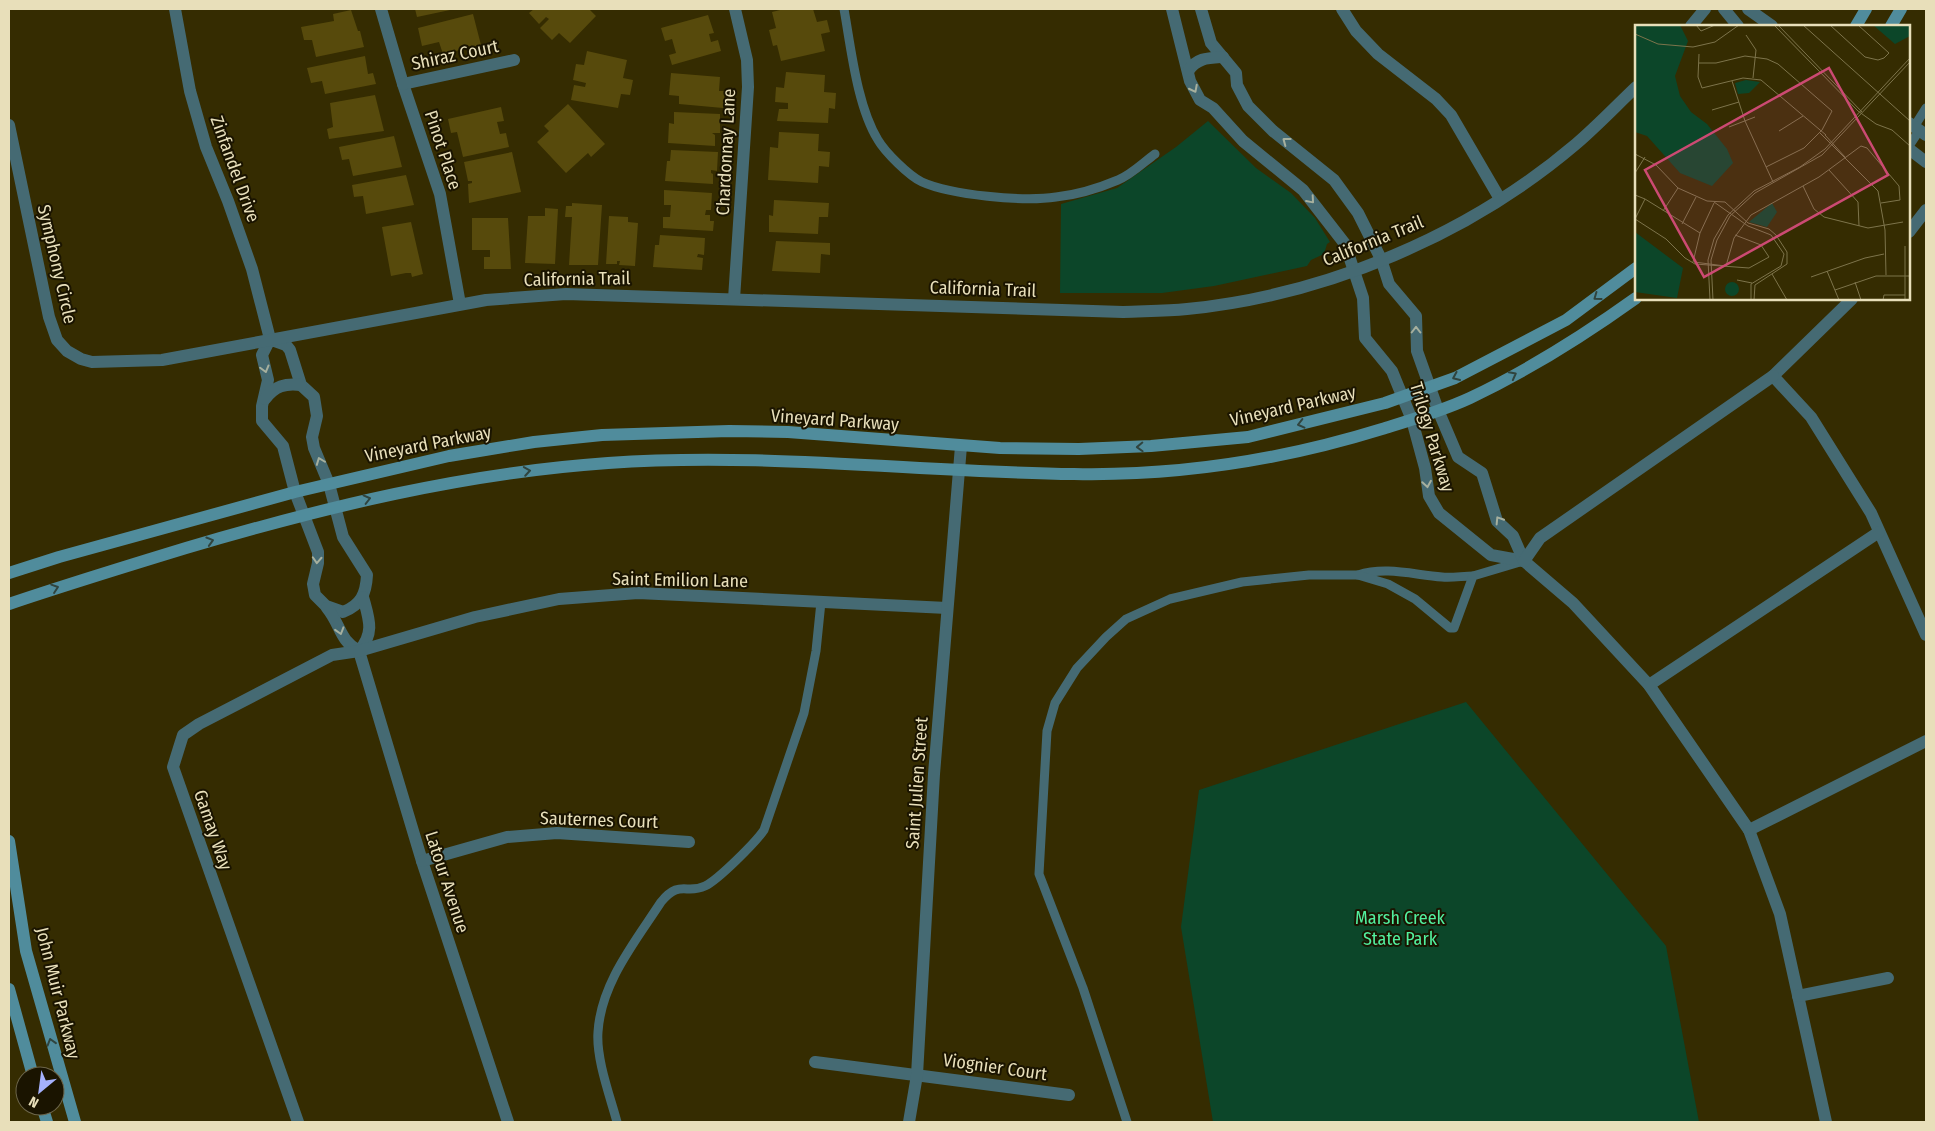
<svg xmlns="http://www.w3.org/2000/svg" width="1935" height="1131" font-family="'Fira Sans Condensed',sans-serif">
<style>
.green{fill:#0c4629}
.building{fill:#574a0c}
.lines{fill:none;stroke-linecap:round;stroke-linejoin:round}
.lane{stroke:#456a73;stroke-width:9}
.street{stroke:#456a73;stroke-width:12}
.secondary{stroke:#508c9c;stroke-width:12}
.oneway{stroke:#a7b09e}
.oneway2{stroke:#30443e}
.labels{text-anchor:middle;stroke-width:4;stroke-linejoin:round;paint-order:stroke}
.street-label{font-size:18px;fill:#e8dfba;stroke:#1a1400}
.park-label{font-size:18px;fill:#52f09e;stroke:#1a1400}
.inset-road{fill:none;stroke:#7d744b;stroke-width:1}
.view{fill:#cc4a73;fill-opacity:0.15;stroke:#cc4a73;stroke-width:2.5}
.inset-edge{fill:none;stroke:#e8dfba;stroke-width:2.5}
</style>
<rect width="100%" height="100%" fill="#352c01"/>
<!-- green -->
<g class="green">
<path d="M1208,121L1256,168L1291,193L1315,218L1330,242L1327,244L1324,254L1311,260L1307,266L1214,286L1162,293H1060L1061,204L1117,188L1176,147Z"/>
<path d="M1466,702L1666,946L1699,1122H1213L1181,927L1199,790Z"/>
</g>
<!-- building -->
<g class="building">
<path d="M415,9H450V10L417,17Z"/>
<path d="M534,9H589L596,16L570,43L559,33L552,40L540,28L549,19L546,17L539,24L529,13Z"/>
<path d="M784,9H813L817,22L827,20L830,32L821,34L825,51L781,61L777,45L773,46L769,30L776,28L772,12Z"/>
<path d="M351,10L358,31H360L364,47L316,57L312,40H304L301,27L334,21L333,14Z"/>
<path d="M473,14L481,45L443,54L439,42L422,46L418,28Z"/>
<path d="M708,15L714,33L709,34L711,42L718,40L721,51L672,65L669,55L676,53L672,39L665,41L661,28Z"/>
<path d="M587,51L627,60L623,78L633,80L630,95L621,94L618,108L571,100L574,85L585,87L586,83L573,80L576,64L584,65Z"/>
<path d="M365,56L368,74L373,73L376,84L325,94L322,81L311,83L307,68Z"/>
<path d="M786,72L825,75L824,92L836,93L835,109L829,108L828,123L777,121L779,109H788V103L775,102L776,87L784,88Z"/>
<path d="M671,73L720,77L719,91H725L723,108L679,104V96L669,95Z"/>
<path d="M375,95L384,131L329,139L327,129L333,127L330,103Z"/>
<path d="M568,104L605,144L591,157L588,153L566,173L537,142L549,131L544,126Z"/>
<path d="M501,107L504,121L497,122L500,134L506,133L509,147L463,157L457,132L451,133L448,119Z"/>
<path d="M674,112L720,114V133H712L715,135V146L668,143L669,123L674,124Z"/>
<path d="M779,132L819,134L818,151L830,152L829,167L819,166L818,183L768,180L770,147L778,148Z"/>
<path d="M394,136L402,167L353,176L349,159L342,160L339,147Z"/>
<path d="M671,150L718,152L717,171L711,170V173L713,174V184L665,181L667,161H670Z"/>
<path d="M512,152L521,192L469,203L468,184L472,183V181H468L464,162Z"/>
<path d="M406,175L414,205L366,214L363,196L354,197L352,185Z"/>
<path d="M664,190L712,193L711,210H706L705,215H710V221H714L713,231L663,228V217H670L671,205H664Z"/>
<path d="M774,200L829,203L828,217H819L818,234L769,232V215L773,216Z"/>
<path d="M572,203L602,205L598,265H569L572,217H565L566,206H572Z"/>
<path d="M545,208L558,209L555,264L525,263L528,216H545Z"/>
<path d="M609,216L628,217V222L638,223L635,266L619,265L620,261H617V264H606Z"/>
<path d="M472,218H508L511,269H484V257H490V250H472Z"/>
<path d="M411,222L423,274L412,277L411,273H406L391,276L382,227Z"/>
<path d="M660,235L705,238L704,255L698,254L697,257L703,258L702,270L653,267L655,245H659Z"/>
<path d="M776,241L830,243V255L821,254L820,273L772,271Z"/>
</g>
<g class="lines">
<!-- lane -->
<g class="lane">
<path d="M844,9C851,48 857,106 878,140C885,152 909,176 922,182C951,195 1023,202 1056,197C1076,195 1099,188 1118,180C1131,175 1144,162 1155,154"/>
<path d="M1914,127L1926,108"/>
<path d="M1909,146L1919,131"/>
<path d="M1358,575C1386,566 1414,575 1442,577C1452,578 1463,576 1473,576"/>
<path d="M617,1122C610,1096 596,1059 598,1032C601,983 635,942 661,902C680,879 686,895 705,886C718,880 756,842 764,830L804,713L816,651L821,602"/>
<path d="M1127,1122L1083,988L1039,874L1047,731L1055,703L1077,668L1106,637L1126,619L1170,599L1242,582L1309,575H1358L1388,584L1415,599L1450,628H1454L1473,576L1520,562"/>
</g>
<!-- street -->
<g class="street">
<path d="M175,9L190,91L206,147L228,201L252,269L270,339L262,355L268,380L262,406V421L283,446L295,492L318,552V563L313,584L315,595L326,606L343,612C361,605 366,594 367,575L343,537L329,484L314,448L312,437L317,416L314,397L301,385L290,350L286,345L272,340"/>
<path d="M381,9L403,84L440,194L460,304"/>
<path d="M1172,9L1190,81L1200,100L1213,108L1243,141L1303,190L1345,244L1363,298L1365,338L1392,371L1412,420L1425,468L1429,496L1439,513L1491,555L1524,561"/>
<path d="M1201,9L1211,43L1236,73L1237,85L1248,106L1273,131L1334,180L1358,213L1381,259L1389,284L1416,316L1417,351L1438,410L1458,457L1482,473L1497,521L1513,536L1524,561L1573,603L1649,685L1749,830L1780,914L1826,1122"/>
<path d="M1342,9L1356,31L1378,54L1436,99L1451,115L1500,199"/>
<path d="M1724,9L1738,26"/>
<path d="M1748,9L1772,26"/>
<path d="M1691,26L1705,9"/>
<path d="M1188,71C1197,58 1207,58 1223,57"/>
<path d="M403,84L514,60"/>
<path d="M1909,123L1926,135"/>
<path d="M9,125L49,317L57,340L67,351L81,359L92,362L162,360L486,300L566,294L1123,312C1144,311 1166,311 1187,309C1327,295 1469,235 1576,144C1597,126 1616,106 1636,87"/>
<path d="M1909,149L1926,162"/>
<path d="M1909,232L1926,210"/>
<path d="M734,299L748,87L747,60L735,9"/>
<path d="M1852,299L1773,376L1811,417L1871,513L1926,635"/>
<path d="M265,399C275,386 285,383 301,385"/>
<path d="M1524,561L1540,538L1773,376"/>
<path d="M327,608C341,625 339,640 359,651L422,861L508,1122"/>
<path d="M359,651C375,633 369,619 363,597"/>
<path d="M1649,685L1879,532"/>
<path d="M1749,830L1926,741"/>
<path d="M422,861L507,837L557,833L689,842"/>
<path d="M1798,996L1888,978"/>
<path d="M815,1062L1069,1095"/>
<path d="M298,1122L173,767L183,735L199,724L332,655L359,651L475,617L559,599L638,593L947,608"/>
<path d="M909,1122L917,1075L934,774L961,446"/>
</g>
<!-- secondary -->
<g class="secondary">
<path d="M1856,26L1866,9"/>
<path d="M1891,26L1901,9"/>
<path d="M9,573L59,557L295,492L449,456L534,442L602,435L729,431L788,432L1000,448L1079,449L1151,446L1248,437L1385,403L1455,378L1566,320L1636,268"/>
<path d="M9,604C68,584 127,566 186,548C325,507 464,473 608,463C763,452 919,472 1074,474C1178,476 1282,460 1382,429C1411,420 1442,411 1470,398C1529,370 1583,336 1636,298"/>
<path d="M9,841L26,951L75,1122"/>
<path d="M9,989L33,1076"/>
<path d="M42,1106L47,1122"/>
</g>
</g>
<!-- one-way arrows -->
<defs><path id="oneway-chevron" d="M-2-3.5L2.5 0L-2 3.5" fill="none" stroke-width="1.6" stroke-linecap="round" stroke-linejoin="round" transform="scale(1.25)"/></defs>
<g class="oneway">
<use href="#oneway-chevron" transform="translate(1194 89) rotate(63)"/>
<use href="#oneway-chevron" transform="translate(1286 141) rotate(-143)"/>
<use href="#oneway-chevron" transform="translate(1311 200) rotate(49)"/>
<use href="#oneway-chevron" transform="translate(1416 330) rotate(-90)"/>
<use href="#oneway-chevron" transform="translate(265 369) rotate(75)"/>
<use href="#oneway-chevron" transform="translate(320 461) rotate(-111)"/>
<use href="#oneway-chevron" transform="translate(1427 484) rotate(81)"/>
<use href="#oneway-chevron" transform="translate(1499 520) rotate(-122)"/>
<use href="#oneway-chevron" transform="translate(317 560) rotate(93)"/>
<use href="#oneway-chevron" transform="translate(340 631) rotate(73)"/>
</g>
<g class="oneway2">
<use href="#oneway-chevron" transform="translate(1597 297) rotate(144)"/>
<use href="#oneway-chevron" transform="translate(1513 375) rotate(-28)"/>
<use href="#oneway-chevron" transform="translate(1456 377) rotate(156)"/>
<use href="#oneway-chevron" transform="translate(1301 424) rotate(166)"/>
<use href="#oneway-chevron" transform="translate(1140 447) rotate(178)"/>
<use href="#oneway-chevron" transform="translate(527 471) rotate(-9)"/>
<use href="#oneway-chevron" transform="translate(367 499) rotate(-14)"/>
<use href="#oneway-chevron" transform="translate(210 541) rotate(-17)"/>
<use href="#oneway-chevron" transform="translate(55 588) rotate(-19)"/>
<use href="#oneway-chevron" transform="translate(51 1042) rotate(-107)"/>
</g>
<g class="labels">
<!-- street labels -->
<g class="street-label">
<text transform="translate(455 55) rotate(-12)" y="6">Shiraz Court</text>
<text transform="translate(443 150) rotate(72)" y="6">Pinot Place</text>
<text transform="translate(726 152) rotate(-87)" y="6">Chardonnay Lane</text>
<text transform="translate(235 169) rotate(70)" y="6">Zinfandel Drive</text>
<text transform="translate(1373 241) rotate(-22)" y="6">California Trail</text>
<text transform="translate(57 264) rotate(77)" y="6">Symphony Circle</text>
<text transform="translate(577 279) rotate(-1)" y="6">California Trail</text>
<text transform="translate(983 289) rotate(2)" y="6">California Trail</text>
<text transform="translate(1293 406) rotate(-13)" y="6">Vineyard Parkway</text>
<text transform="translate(835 420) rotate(4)" y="6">Vineyard Parkway</text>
<text transform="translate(1432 437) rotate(73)" y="6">Trilogy Parkway</text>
<text transform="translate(428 444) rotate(-11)" y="6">Vineyard Parkway</text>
<text transform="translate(680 580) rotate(1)" y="6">Saint Emilion Lane</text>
<text transform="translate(917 783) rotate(-86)" y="6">Saint Julien Street</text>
<text transform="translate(599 820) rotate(2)" y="6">Sauternes Court</text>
<text transform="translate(213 830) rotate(71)" y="6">Gamay Way</text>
<text transform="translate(447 882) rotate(72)" y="6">Latour Avenue</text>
<text transform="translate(58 993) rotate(76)" y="6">John Muir Parkway</text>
<text transform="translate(995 1067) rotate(8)" y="6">Viognier Court</text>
</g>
<!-- park labels -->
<g class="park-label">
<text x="1400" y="924">Marsh Creek<tspan x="1400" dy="21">State Park</tspan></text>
</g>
</g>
<!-- overview -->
<g transform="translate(1635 25)">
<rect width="275" height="275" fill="#352c01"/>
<path d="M0,0H45L53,16L40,51L45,71L56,87L72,99L92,124L98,138L77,161L45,148L12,111L0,107ZM238,0H275V11L260,19ZM111,55L125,57L114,68L103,69L100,58ZM137,178L142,187L132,202L114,197ZM0,207L48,243L42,273L0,267ZM90 264a7 7 0 1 1 14 0a7 7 0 1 1-14 0Z" fill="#0c4629"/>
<path class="inset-road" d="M61,0L66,6L80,0M139,0L223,86L241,99L257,105L275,121M143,0L227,87M168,0L275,96M195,0L230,32L243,35L249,33L254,28L223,0M0,9L23,19L58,22L80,17L104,0M111,10L121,25L118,53M64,29L63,52L67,63L108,53L126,55L191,110M64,38H81L110,31L132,34L143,39L197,86L187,105L169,123L131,142M97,56L110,96L138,157M77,85L104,77M94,102L120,92M144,106L168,91M185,108L243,166L250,205L251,250M190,110L210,132M0,129L21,140L43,163L72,176L90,177L113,198L134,204L141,210L152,227V239L120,260L119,275M194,145L223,177L224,201M0,148L10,132M168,161L179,184L189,192L233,203L268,197M0,170L10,174L0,194M10,174L65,208L58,237M79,177L113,201L136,210L149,229L146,241L116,259V275M28,186L43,163M0,194L31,214L50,233L60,239L114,243L134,232L126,220L100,210M47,199L61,172M65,208L79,178M270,221V275M59,237L90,241M91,241L99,213L116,190L184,152L226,121L232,123L264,161L265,175L246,178M192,246L204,275M137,249L152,275M176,252L230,233L249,229M102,255L117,258M220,257L226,275M200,265L241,251H275M75,275L73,235L79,214L93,190L119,166L165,142L190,124L275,33M78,275L76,235L82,215L95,191L120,168L187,130L275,37M248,275L249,270H270"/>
<path class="view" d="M194,43L253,150L69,252L10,145Z"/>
<rect width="275" height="275" class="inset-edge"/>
</g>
<!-- border -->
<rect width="1935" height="1131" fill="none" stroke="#e8dfba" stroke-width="20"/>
<!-- north arrow -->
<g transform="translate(40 1091) rotate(209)"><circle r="24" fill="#1a1400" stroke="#6c654a"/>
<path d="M0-4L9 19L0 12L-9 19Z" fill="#a5b1fc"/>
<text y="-8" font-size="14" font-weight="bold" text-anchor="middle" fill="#e8dfba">N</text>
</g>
</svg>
